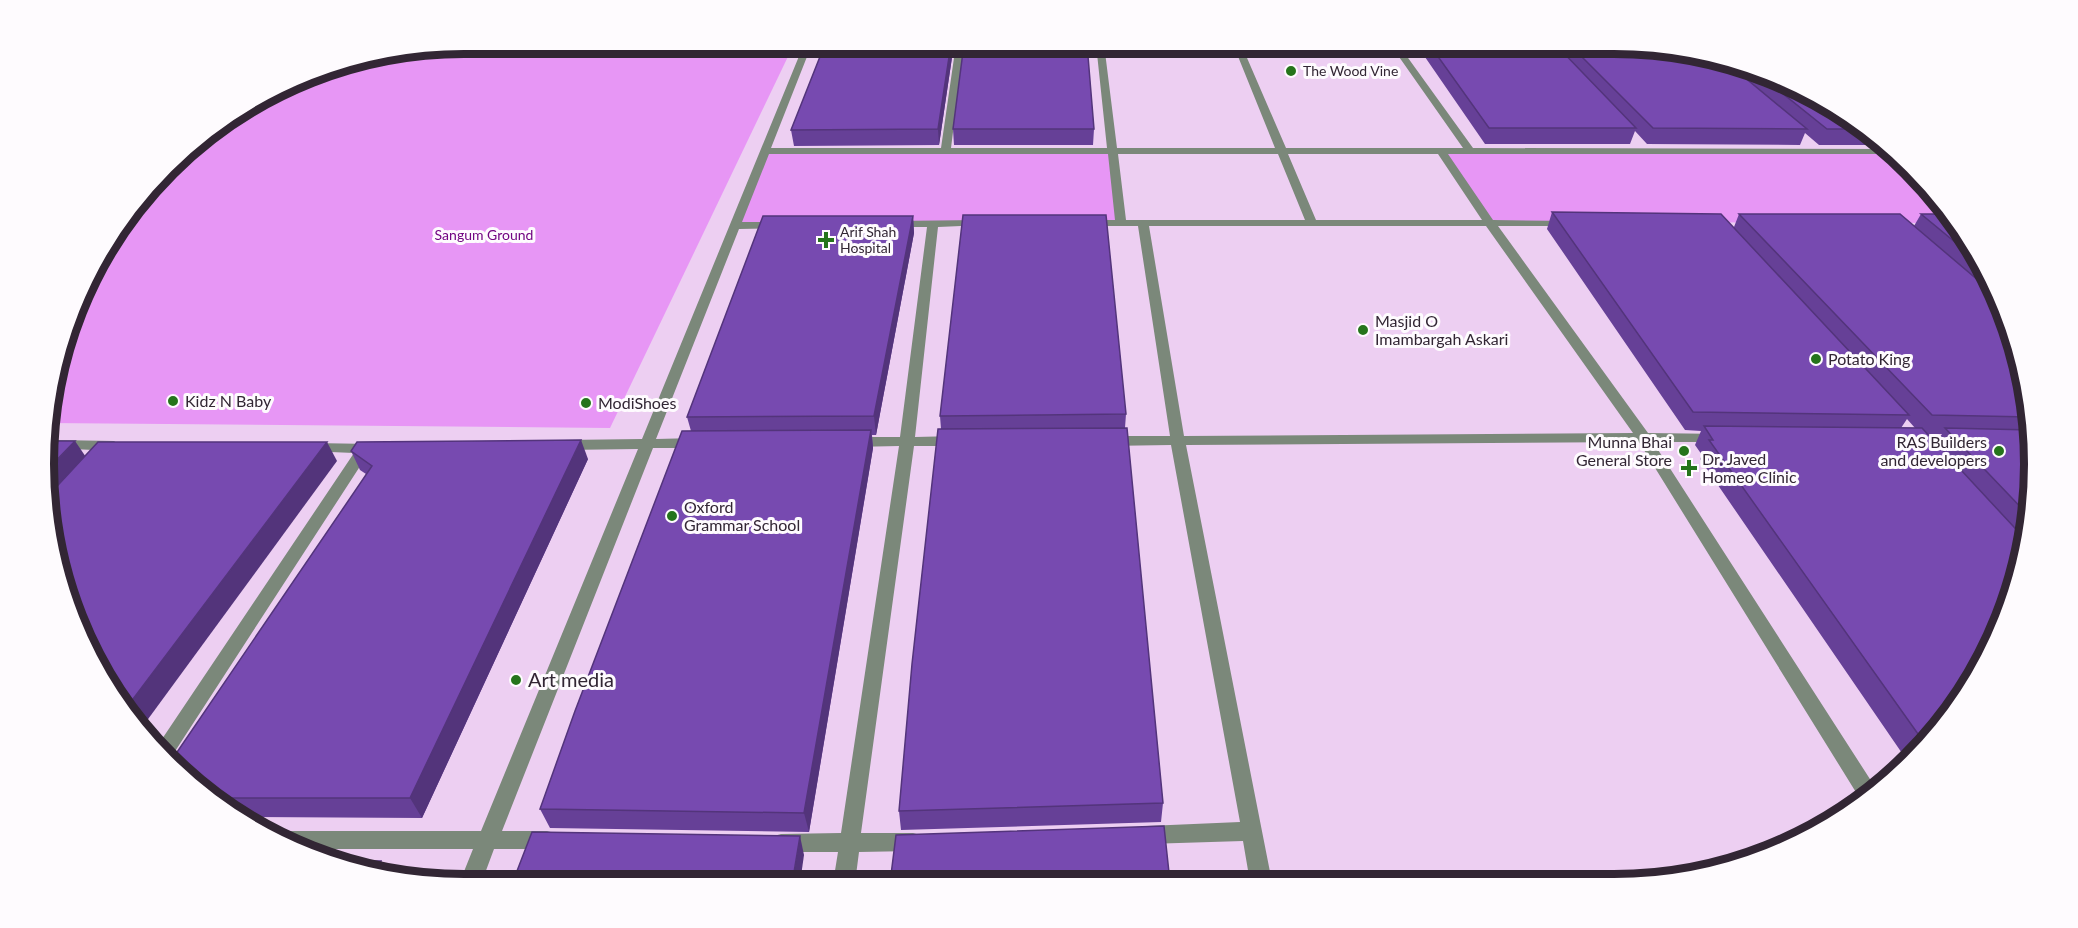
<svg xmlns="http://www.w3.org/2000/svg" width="2078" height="928" font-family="Lato,sans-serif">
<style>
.green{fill:#e796f5}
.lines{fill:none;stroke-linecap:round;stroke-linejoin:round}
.minor{fill:#7b887a;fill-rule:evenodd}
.wall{fill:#664097;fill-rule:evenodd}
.shaded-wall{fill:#53347b}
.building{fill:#774ab0;stroke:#53347b;stroke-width:1.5}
.poi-dot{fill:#25741b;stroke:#fefbfe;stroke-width:2}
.labels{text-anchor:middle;stroke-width:6;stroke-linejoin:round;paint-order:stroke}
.far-poi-label{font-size:14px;fill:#322634;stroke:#fefbfe;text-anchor:start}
.far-park-label{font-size:14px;fill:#720582;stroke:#fefbfe}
.poi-label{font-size:16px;fill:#322634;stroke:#fefbfe;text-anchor:start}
.near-poi-label{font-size:20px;fill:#322634;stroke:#fefbfe;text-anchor:start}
.rim{fill:none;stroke:#322634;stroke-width:8}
</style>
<rect width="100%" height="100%" fill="#edcff2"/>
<!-- green -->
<g class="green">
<path d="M464,44H794L610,428L47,423L52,382L100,254L187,148L254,100L265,95Z"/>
<path d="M1113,150L1121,223L734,226L764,151Z"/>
<path d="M1469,150L1895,152L1948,208L1957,223L1489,222L1441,151Z"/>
</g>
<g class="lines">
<!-- minor -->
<g class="minor">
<path d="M804,44H812L771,148H941L956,44H964L951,148H1107L1096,44H1104L1117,148H1275L1233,44H1241L1286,148H1463L1390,44H1398L1473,148L1892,149L1897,154H1448L1493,220L1572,221L1574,223L1568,226H1498L1648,433L1724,434L1726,437L1724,440L1719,442H1653L1877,790L1862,802L1639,442L1186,445L1272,882H1250L1243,841L1147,844L1140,842L1137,835L1140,828L1147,826L1240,822L1171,445L1107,446L1100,441L1107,436H1170L1138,226H1088L1082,223L1088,220H1115L1108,154H769L742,222H779L785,225L779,228L739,229L656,439L696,438L703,443L696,448H653L502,831H547L554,833L557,840L554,847L547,849H494L481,884H459L473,849H300L271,836L280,831H481L638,449L564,450L557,445L564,440L642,439ZM1118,154H1278L1305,220H1126ZM1288,154H1438L1482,220H1316ZM1149,226H1486L1633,433L1184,436Z"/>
<path d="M388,56L387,59L300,82L296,80L314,73Z"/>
<path d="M980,220L984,221V225L938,227L915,437L957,436L964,441L957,446H914L861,833H913L920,835L923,842L920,849L913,851L859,852L855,883H833L838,852H781L774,850L771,843L774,836L781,834L841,833L899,446L852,447L845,442L852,437H900L927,227H893L887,224L893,221Z"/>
<path d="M57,440L114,441L121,446L114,451L52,448L50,445L52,442Z"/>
<path d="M312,443L372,444L379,449L377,452L368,454L170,759L158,745L354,453L307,451L305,448L307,445Z"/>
</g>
</g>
<!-- wall -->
<g class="wall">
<path d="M954,44L939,145L794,146L791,130Z"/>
<path d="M1416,44H1614L1749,66L1825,100L1887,145H1819L1805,133L1800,145L1647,144L1635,131L1630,144H1485Z"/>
<path d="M953,129H1094L1093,145H954Z"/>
<path d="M1552,212L1734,227L1739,214L1914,226L1921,214H1951L1991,278L2020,356L2034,437L2031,519L2012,599L1963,698L1906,759L1700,459L1702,455L1695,445L1701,431L1685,430L1547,229ZM1907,419L1915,428H1901ZM1927,434H1942L1936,443Z"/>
<path d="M913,216L914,233L876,435H872L873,448L809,832L550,828L540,809L691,431L687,417Z"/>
<path d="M1126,414L1125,428L1163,803L1161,822L901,830L899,811L941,429L940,416Z"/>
<path d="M351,451L588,459L422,818L239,817L187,780L366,474L360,470Z"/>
</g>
<!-- shaded-wall -->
<g class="shaded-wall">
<path d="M951,44H955H954L939,145L938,129Z"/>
<path d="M913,216L914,233L876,435L874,416Z"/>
<path d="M871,430L873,448L809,832L804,813Z"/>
<path d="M581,440L588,459L422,818L410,798Z"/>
<path d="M75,441L88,460L47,504L44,473Z"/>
<path d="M327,442L337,461L143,726L127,707Z"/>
<path d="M800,836L804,855L800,883L792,884Z"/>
<path d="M381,861L388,872L377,870Z"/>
</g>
<!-- building -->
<g class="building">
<path d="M825,44H951L938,129L791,130Z"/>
<path d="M964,44H1087L1094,129H953Z"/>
<path d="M1429,44H1555L1636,128H1489Z"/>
<path d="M1569,44H1614L1726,62L1807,129L1653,128Z"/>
<path d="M1747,65L1825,100L1865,129H1827Z"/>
<path d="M1552,212L1721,214L1909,415L1693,412Z"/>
<path d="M1739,214H1900L1999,298L2020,356L2030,417L1932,415Z"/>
<path d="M1921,214H1951L1984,266Z"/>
<path d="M963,215H1106L1126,414L940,416Z"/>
<path d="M763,216H913L874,416L687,417Z"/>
<path d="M1704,426L1922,428L2026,540L2012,599L1963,698L1923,741L1709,440H1713Z"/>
<path d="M1127,428L1163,803L899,811L912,664L938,429Z"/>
<path d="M1945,428L2032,430L2034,437L2031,518Z"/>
<path d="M871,430L804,813L540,809L575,711L682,431Z"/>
<path d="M581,440L410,798H212L187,780L171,761L372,466L351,451L357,442Z"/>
<path d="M46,441H75L44,473V464Z"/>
<path d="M98,442H327L127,707L100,674L52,546L47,497Z"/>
<path d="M1164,826L1170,882L890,883L896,835Z"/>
<path d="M532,832L800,836L792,884H512Z"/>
<path d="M326,861H381L377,870Z"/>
</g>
<!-- markers -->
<g class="poi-dot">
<circle cx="1291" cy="71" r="6"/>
<path d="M823 231h6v6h6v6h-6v6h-6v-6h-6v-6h6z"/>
<circle cx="1363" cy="330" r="6"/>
<circle cx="1816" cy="359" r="6"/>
<circle cx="173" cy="401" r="6"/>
<circle cx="586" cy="403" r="6"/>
<circle cx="1684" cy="451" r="6"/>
<circle cx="1999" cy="451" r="6"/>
<path d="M1686 459h6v6h6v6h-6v6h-6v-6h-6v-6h6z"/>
<circle cx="672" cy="516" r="6"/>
<circle cx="516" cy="680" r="6"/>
</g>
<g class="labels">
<!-- far-poi labels -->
<g class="far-poi-label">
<text x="1303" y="76">The Wood Vine</text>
<text x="840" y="237">Arif Shah<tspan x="840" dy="16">Hospital</tspan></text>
</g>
<!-- far-park labels -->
<g class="far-park-label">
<text x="484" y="240">Sangum Ground</text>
</g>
<!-- poi labels -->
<g class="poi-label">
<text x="1375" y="327">Masjid O<tspan x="1375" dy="18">Imambargah Askari</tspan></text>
<text x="1828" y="365">Potato King</text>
<text x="185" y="407">Kidz N Baby</text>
<text x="598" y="409">ModiShoes</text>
<text x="1672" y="448" text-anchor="end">Munna Bhai<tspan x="1672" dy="18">General Store</tspan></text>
<text x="1987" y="448" text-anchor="end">RAS Builders<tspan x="1987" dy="18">and developers</tspan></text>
<text x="1702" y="465">Dr. Javed<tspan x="1702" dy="18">Homeo Clinic</tspan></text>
<text x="684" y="513">Oxford<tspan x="684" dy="18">Grammar School</tspan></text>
</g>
<!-- near-poi labels -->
<g class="near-poi-label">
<text x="528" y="687">Art media</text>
</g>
</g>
<!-- crop -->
<path d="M0 0H2078V928H0ZM464 54H1614A410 410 0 0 1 2024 464V464A410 410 0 0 1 1614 874H464A410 410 0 0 1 54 464V464A410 410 0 0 1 464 54Z" fill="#fefbfe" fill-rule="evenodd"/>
<path class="rim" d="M464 54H1614A410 410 0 0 1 2024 464V464A410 410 0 0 1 1614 874H464A410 410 0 0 1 54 464V464A410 410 0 0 1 464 54Z"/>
</svg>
